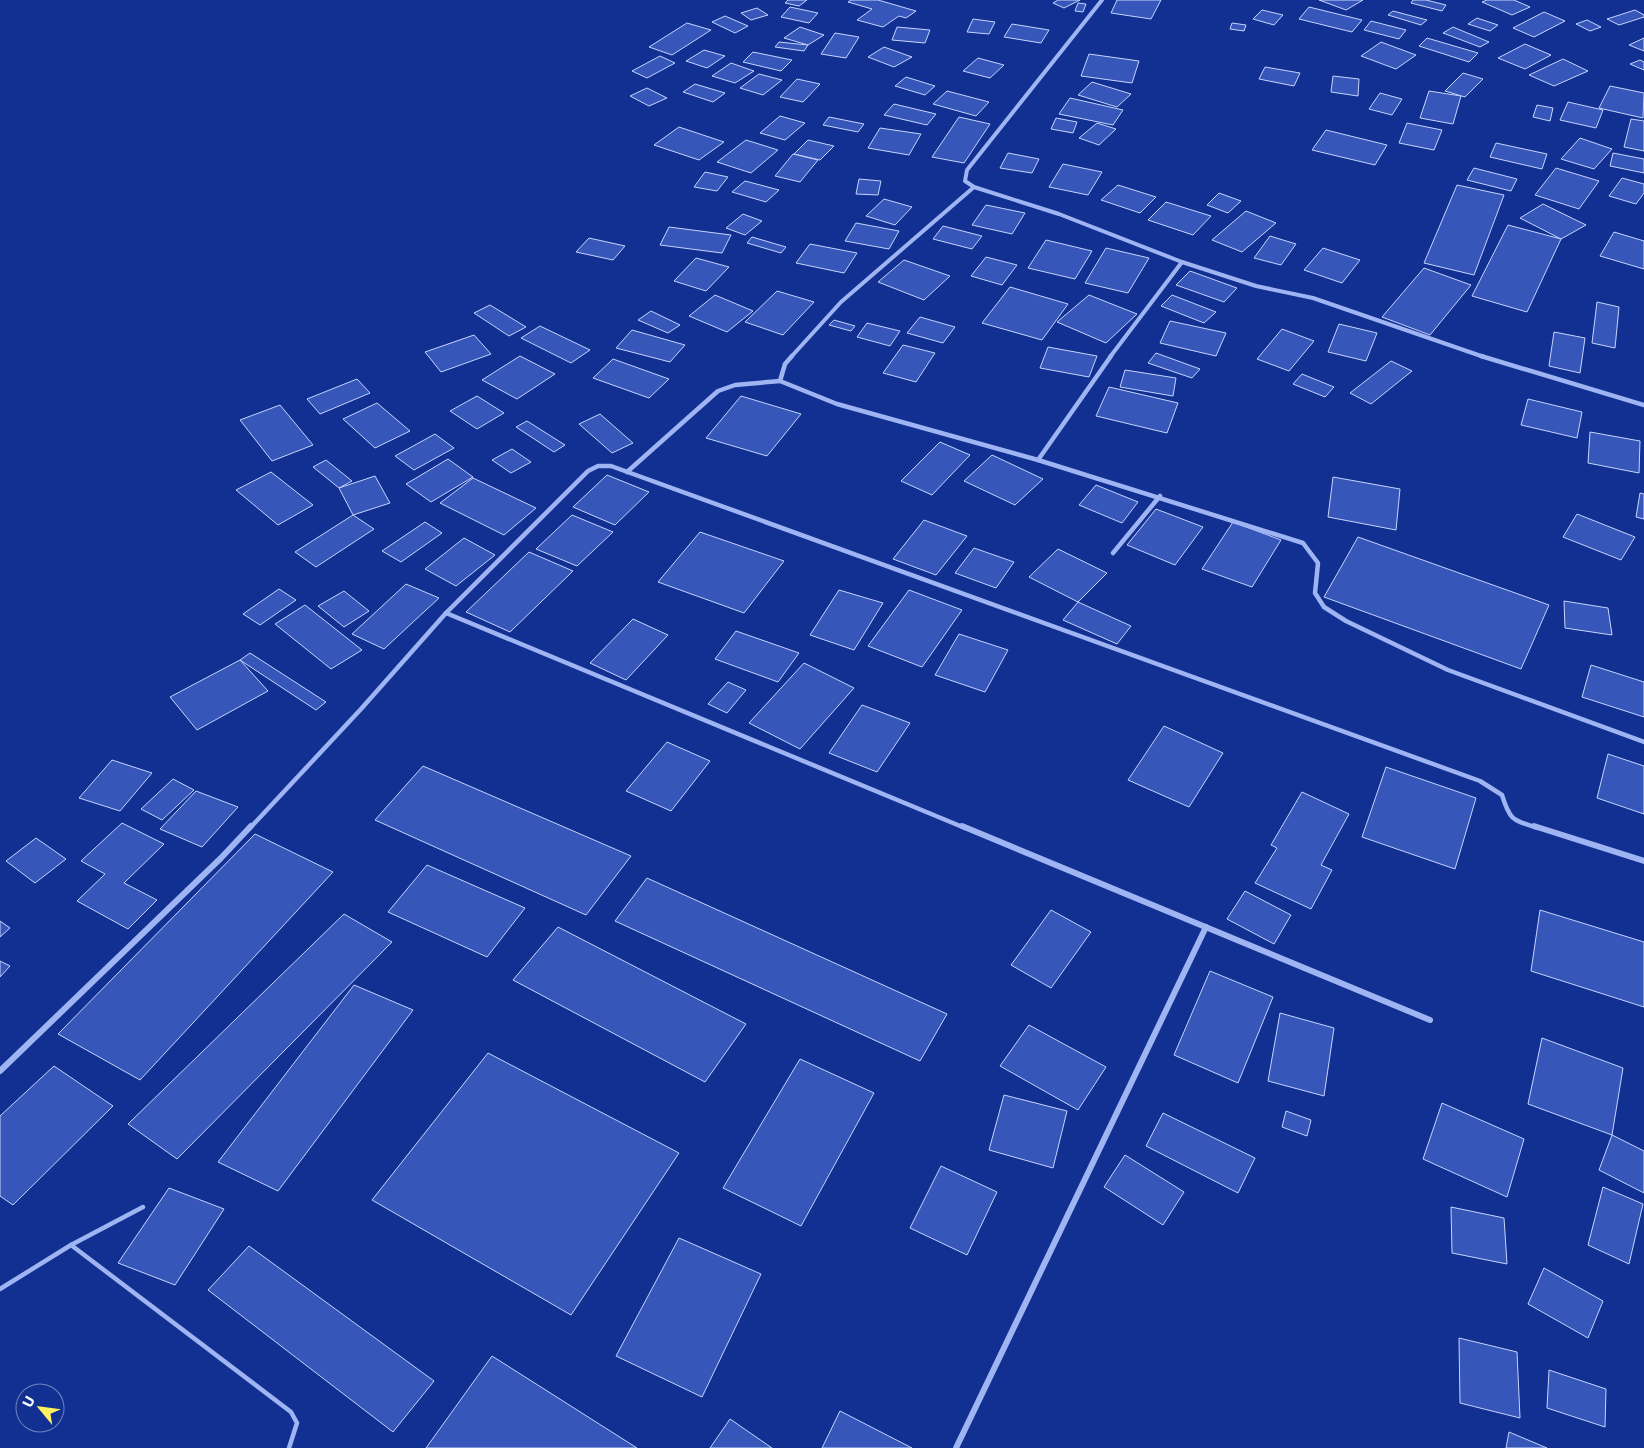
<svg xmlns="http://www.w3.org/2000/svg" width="1644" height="1448" font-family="Commissioner,sans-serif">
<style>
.building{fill:#3656ba;stroke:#c6d4fd}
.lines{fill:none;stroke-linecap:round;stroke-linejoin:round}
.lane{stroke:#9fb4f2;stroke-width:4.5}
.street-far2{stroke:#9fb4f2;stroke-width:4}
.street-far1{stroke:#9fb4f2;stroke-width:4.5}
.street{stroke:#9fb4f2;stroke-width:6}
</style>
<rect width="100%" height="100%" fill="#123092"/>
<!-- building -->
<g class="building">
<path d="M788,0H807L799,6L785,3Z"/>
<path d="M851,0H878L916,11L906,18L899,16L883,27L857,20L872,9L848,2Z"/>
<path d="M1058,0H1080L1064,8L1053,3Z"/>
<path d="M1117,0H1161L1151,19L1111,13Z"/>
<path d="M1319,0H1363L1346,10Z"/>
<path d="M1413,0H1426L1446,5L1442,11L1411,3Z"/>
<path d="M1487,0H1514L1530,7L1512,15L1482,2Z"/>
<path d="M1078,3L1086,4L1083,12L1075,11Z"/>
<path d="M790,7L818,13L809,23L781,17Z"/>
<path d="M1309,7L1362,20L1352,32L1299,19Z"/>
<path d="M757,8L768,15L751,20L741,13Z"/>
<path d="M1262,10L1283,15L1274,25L1253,19Z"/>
<path d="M1635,10L1644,15V17L1619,25L1607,19Z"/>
<path d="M1393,11L1427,20L1421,25L1388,15Z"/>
<path d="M1544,12L1565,21L1534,37L1513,28Z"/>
<path d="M725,16L748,26L735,33L712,22Z"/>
<path d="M1477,18L1498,25L1490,31L1468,24Z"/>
<path d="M973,19L995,22L989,34L967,32Z"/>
<path d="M1587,20L1601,27L1590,31L1576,24Z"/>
<path d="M1371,21L1406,30L1399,39L1364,30Z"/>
<path d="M687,23L711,30L672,55L649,47Z"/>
<path d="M1232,23L1246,25L1244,31L1230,29Z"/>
<path d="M1012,24L1049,30L1041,43L1004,37Z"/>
<path d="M800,27L824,35L808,45L784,38Z"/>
<path d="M897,27L930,30L925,43L892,40Z"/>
<path d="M1453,27L1489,42L1480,47L1443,33Z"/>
<path d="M835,33L859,37L846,58L821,54Z"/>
<path d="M1427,38L1478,53L1469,62L1419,46Z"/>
<path d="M1644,38V51L1629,45Z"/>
<path d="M779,42L808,45L804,51L775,47Z"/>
<path d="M1381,42L1416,55L1396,69L1361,56Z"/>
<path d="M1525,44L1551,55L1525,69L1498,58Z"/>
<path d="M884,47L912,57L894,67L868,57Z"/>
<path d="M704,50L725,56L707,68L686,61Z"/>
<path d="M753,52L792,60L781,71L743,62Z"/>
<path d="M1089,54L1139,61L1132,83L1081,76Z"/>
<path d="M660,56L675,63L647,78L632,71Z"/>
<path d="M978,58L1004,65L990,78L963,71Z"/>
<path d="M1563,59L1588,71L1554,86L1529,75Z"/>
<path d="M1640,60L1644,62V70L1630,64Z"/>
<path d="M731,63L754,71L735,83L712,76Z"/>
<path d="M1265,67L1300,73L1294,86L1259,79Z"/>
<path d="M1463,73L1483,79L1465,97L1445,91Z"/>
<path d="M759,74L782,80L763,95L740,88Z"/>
<path d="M1333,76L1359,79L1358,96L1331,92Z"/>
<path d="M906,77L935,86L925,95L895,86Z"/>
<path d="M797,79L820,84L803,102L780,97Z"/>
<path d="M1092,82L1131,94L1117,107L1078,95Z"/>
<path d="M695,84L725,93L713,102L683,92Z"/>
<path d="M1610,86L1644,93L1643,118L1599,108Z"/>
<path d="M647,88L667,98L649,106L630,96Z"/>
<path d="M947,91L989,102L976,116L933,104Z"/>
<path d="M1429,91L1461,96L1453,124L1420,118Z"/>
<path d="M1380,93L1402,99L1392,115L1369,109Z"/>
<path d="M1070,98L1123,110L1113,125L1059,114Z"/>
<path d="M1568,102L1603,110L1596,128L1560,120Z"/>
<path d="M894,104L936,114L927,125L884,115Z"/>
<path d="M1537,105L1553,108L1550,121L1533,117Z"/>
<path d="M780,116L805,123L785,140L760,133Z"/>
<path d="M829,117L864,124L858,132L823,125Z"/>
<path d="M959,117L990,124L964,163L932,157Z"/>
<path d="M1056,118L1077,122L1073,133L1051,129Z"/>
<path d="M1631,119L1644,121V151L1624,147Z"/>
<path d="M1097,123L1116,129L1099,145L1079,138Z"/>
<path d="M1407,123L1442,130L1434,150L1399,143Z"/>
<path d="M679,127L724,142L699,160L654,145Z"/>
<path d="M880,128L921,134L909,155L868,148Z"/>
<path d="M1326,130L1387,145L1375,165L1312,150Z"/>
<path d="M1580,138L1612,149L1594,169L1561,159Z"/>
<path d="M746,140L778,150L751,173L717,162Z"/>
<path d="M808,140L834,146L820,160L794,154Z"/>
<path d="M1496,143L1547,154L1542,169L1490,157Z"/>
<path d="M1008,153L1039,159L1032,173L1000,168Z"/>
<path d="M1613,153L1644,159V173L1610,166Z"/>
<path d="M793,154L818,160L800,182L775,176Z"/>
<path d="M1063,164L1102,172L1088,195L1049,187Z"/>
<path d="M1474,168L1517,179L1511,191L1467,180Z"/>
<path d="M1556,168L1599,181L1579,209L1535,195Z"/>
<path d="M705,172L728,177L717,191L694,187Z"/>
<path d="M1622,178L1644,184V193L1636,204L1609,196Z"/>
<path d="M859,179L881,181L878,195L856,194Z"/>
<path d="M745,181L779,190L766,202L732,192Z"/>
<path d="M1118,185L1156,197L1140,213L1101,200Z"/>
<path d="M1457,185L1504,195L1474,275L1424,263Z"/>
<path d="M1219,193L1241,201L1228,213L1207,205Z"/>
<path d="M884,199L912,207L895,225L866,216Z"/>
<path d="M1166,202L1211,216L1193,235L1148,220Z"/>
<path d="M1543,204L1586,225L1561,239L1520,218Z"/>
<path d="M986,205L1025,213L1012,234L972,225Z"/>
<path d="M1246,211L1276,223L1242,252L1212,240Z"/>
<path d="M743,214L762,221L745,235L726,228Z"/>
<path d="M856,223L899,231L889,249L845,241Z"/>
<path d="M1508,225L1561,239L1527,312L1472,296Z"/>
<path d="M943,226L982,236L972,249L933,239Z"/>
<path d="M669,227L731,235L722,253L660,245Z"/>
<path d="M1614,232L1644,241V269L1600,256Z"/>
<path d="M1270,236L1296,244L1281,265L1254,258Z"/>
<path d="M752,237L786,247L781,253L747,243Z"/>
<path d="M589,238L625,246L613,260L576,252Z"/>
<path d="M1046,240L1092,251L1075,279L1028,268Z"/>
<path d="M810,244L857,253L844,273L796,263Z"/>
<path d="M1106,248L1149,258L1128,293L1085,283Z"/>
<path d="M1323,248L1360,260L1342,283L1304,270Z"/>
<path d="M986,257L1017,265L1002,285L971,276Z"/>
<path d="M696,258L729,267L706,291L674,281Z"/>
<path d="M904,260L950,276L924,300L878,282Z"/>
<path d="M1424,268L1471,285L1430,335L1382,317Z"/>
<path d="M1190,271L1237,288L1224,302L1176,285Z"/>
<path d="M1010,287L1068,304L1042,340L982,323Z"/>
<path d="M777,291L814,302L783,335L745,322Z"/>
<path d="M715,295L753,311L727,332L689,316Z"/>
<path d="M1089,295L1137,314L1106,343L1057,322Z"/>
<path d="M1172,295L1216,312L1204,323L1161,306Z"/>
<path d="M1597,302L1619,307L1615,348L1592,343Z"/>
<path d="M490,305L526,327L509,336L474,313Z"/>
<path d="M651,311L680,325L668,333L638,320Z"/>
<path d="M920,317L955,327L943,343L907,333Z"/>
<path d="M834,320L855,326L851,331L829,325Z"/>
<path d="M1170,321L1226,333L1216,356L1160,343Z"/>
<path d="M867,323L900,331L890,346L857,337Z"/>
<path d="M1339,324L1377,333L1366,361L1328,352Z"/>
<path d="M540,326L590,350L571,363L521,338Z"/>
<path d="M1282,329L1314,341L1289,371L1257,359Z"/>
<path d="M632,330L685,345L670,362L616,348Z"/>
<path d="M1554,332L1585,338L1580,373L1549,366Z"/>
<path d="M474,335L491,354L441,372L425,352Z"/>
<path d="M903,345L935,353L916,382L883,373Z"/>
<path d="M1048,347L1097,356L1089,377L1040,368Z"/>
<path d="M1156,353L1200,369L1192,378L1148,363Z"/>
<path d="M520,356L555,374L517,399L482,380Z"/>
<path d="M613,359L669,379L649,398L593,378Z"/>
<path d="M1391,361L1412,371L1371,404L1350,393Z"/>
<path d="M1125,370L1176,378L1173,396L1120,387Z"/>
<path d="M1302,374L1334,387L1325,397L1293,384Z"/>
<path d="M357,379L370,393L320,414L307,399Z"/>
<path d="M1109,387L1178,403L1167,433L1096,416Z"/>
<path d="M477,396L504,413L477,429L450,411Z"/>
<path d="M741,396L801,414L767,456L706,438Z"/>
<path d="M1528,399L1582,412L1577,438L1521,425Z"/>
<path d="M377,403L410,431L375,448L343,419Z"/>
<path d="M280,405L313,445L272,461L240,420Z"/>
<path d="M600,414L633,443L612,453L579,424Z"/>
<path d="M527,421L565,445L554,452L516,427Z"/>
<path d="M1590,432L1640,441L1639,473L1588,463Z"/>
<path d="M435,434L454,448L414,470L395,456Z"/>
<path d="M940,442L970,455L932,495L901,481Z"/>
<path d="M512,449L531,462L511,473L492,460Z"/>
<path d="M992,455L1043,479L1015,505L964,481Z"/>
<path d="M448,459L473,477L431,502L406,484Z"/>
<path d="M326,460L352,481L339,488L313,467Z"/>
<path d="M271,472L313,505L278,525L236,490Z"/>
<path d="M607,475L649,492L615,525L573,507Z"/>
<path d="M375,476L390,503L353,515L339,488Z"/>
<path d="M1333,477L1400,489L1396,530L1328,517Z"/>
<path d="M473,478L536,508L504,535L440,503Z"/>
<path d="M1096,485L1138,502L1122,523L1079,505Z"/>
<path d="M1640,493L1644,494V519L1636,517Z"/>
<path d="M1156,509L1203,527L1175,565L1127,545Z"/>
<path d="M1577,514L1635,537L1621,560L1563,537Z"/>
<path d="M353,515L374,529L316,567L295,552Z"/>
<path d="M572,515L613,532L577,566L536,549Z"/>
<path d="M924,520L967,536L936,575L893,559Z"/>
<path d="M425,522L442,533L401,562L382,551Z"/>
<path d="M1233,522L1281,540L1252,587L1202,569Z"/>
<path d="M700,532L784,561L744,613L658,582Z"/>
<path d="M1358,537L1549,605L1521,669L1324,597Z"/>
<path d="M464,538L495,555L456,586L425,569Z"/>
<path d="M974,548L1014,562L996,588L955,573Z"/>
<path d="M1058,549L1107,573L1078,602L1029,577Z"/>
<path d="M529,552L573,571L510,632L466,612Z"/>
<path d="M406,584L439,598L384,649L352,634Z"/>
<path d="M279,589L296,600L260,625L243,614Z"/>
<path d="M839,590L883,603L854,650L810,635Z"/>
<path d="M909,590L962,610L922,667L868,646Z"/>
<path d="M344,591L369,611L344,627L318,606Z"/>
<path d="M1564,601L1608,608L1612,635L1565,628Z"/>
<path d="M1078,602L1131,626L1117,644L1063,620Z"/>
<path d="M305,605L362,650L331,669L275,624Z"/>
<path d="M633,619L668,635L626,680L590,663Z"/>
<path d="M736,631L799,653L778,682L715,659Z"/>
<path d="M959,634L1008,650L985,692L935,675Z"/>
<path d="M250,653L326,702L316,710L240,660Z"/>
<path d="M240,660L268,691L197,730L170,697Z"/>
<path d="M804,663L854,688L800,749L749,723Z"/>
<path d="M1591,665L1644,682V717L1582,697Z"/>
<path d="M728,682L746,690L727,713L708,704Z"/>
<path d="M862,705L910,723L877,772L829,753Z"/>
<path d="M1164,726L1223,753L1189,807L1128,780Z"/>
<path d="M667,742L710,761L671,811L626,791Z"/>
<path d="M1608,754L1644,766V814L1597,798Z"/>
<path d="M112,760L152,773L120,811L79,798Z"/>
<path d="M423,766L631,856L586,915L375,820Z"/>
<path d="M1386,767L1476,798L1455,869L1362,837Z"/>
<path d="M173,779L194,790L162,820L141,809Z"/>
<path d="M196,791L238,807L202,847L160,829Z"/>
<path d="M1302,792L1349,814L1321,865L1332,870L1311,909L1255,883L1277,848L1271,845Z"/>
<path d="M122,823L164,844L124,883L157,900L128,929L77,901L105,874L81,861Z"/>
<path d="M255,834L333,872L140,1080L58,1034Z"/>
<path d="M36,838L66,859L35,883L6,861Z"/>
<path d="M427,865L525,908L487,957L388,912Z"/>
<path d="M647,878L947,1014L920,1061L615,921Z"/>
<path d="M1245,891L1291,915L1274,944L1227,919Z"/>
<path d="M1051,910L1091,932L1051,988L1011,965Z"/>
<path d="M1540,910L1644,942V1007L1531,971Z"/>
<path d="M344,914L392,942L177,1159L128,1124Z"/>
<path d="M0,921L10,928L0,937Z"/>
<path d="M558,927L746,1024L705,1082L513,980Z"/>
<path d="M0,961L10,966L0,977Z"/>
<path d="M1210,971L1273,997L1238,1083L1174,1055Z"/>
<path d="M354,985L413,1010L278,1191L218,1162Z"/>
<path d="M1280,1013L1334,1028L1324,1096L1268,1081Z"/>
<path d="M1029,1025L1106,1067L1078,1110L1000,1066Z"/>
<path d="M1542,1038L1623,1068L1612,1135L1528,1104Z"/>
<path d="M488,1053L679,1153L571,1315L372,1200Z"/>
<path d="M800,1059L874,1093L801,1226L723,1188Z"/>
<path d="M54,1066L113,1106L13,1205L0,1196V1116Z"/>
<path d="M1004,1095L1067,1111L1053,1168L989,1150Z"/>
<path d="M1442,1103L1524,1139L1507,1197L1423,1159Z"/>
<path d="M1286,1111L1311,1120L1307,1136L1282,1127Z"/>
<path d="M1163,1113L1255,1158L1238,1193L1146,1146Z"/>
<path d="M1612,1135L1644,1151V1193L1599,1170Z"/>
<path d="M1125,1155L1184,1192L1163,1225L1104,1187Z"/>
<path d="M941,1166L997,1192L967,1255L910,1228Z"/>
<path d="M1603,1187L1643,1204L1629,1264L1588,1245Z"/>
<path d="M169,1188L224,1209L175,1285L118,1263Z"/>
<path d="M1451,1207L1504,1218L1507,1264L1452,1253Z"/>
<path d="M679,1238L761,1274L702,1397L616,1356Z"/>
<path d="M249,1246L434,1381L393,1432L208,1290Z"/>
<path d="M1544,1268L1603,1301L1588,1338L1528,1304Z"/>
<path d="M1459,1338L1517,1352L1520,1418L1460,1403Z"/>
<path d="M492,1356L637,1448H426Z"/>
<path d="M1549,1370L1606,1389L1605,1427L1547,1408Z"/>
<path d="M840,1411L912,1448H822Z"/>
<path d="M730,1419L772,1448H710Z"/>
<path d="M1509,1432L1547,1448H1506Z"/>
</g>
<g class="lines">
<!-- lane -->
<g class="lane">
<path d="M71,1245L291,1412L297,1423L289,1448"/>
<path d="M0,1289L71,1245L143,1207"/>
</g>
<!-- street-far2 -->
<g class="street-far2">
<path d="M1102,0L967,170L965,181L974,187L1059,214L1182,262L1256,286L1313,298L1484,357"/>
<path d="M791,357L841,302L974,187"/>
<path d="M1110,357L1182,262"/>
</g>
<!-- street-far1 -->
<g class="street-far1">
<path d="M792,356L785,364L780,381L837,404L1038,460"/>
<path d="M1111,356L1038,460L1303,543L1318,563L1315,593L1324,607L1346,621L1448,670L1644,742"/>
<path d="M1481,356L1644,405"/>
<path d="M627,472L718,391L735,385L780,381"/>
<path d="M1113,553L1160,496"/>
<path d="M446,613L965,828"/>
<path d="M250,828L361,709L446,613L588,471L598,466H611L1480,781L1502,795C1510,821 1513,820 1538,828"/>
</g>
<!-- street -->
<g class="street">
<path d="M962,826L1430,1020"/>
<path d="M1534,826L1644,861"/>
<path d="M0,1071L221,858L251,826"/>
<path d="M956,1448L1206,927"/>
</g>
</g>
<!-- north arrow -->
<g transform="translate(40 1408) rotate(299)"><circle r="24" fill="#123092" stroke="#7183be"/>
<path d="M0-4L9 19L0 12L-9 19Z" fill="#fff160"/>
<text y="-8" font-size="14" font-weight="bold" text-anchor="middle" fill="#ffffff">U</text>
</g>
</svg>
